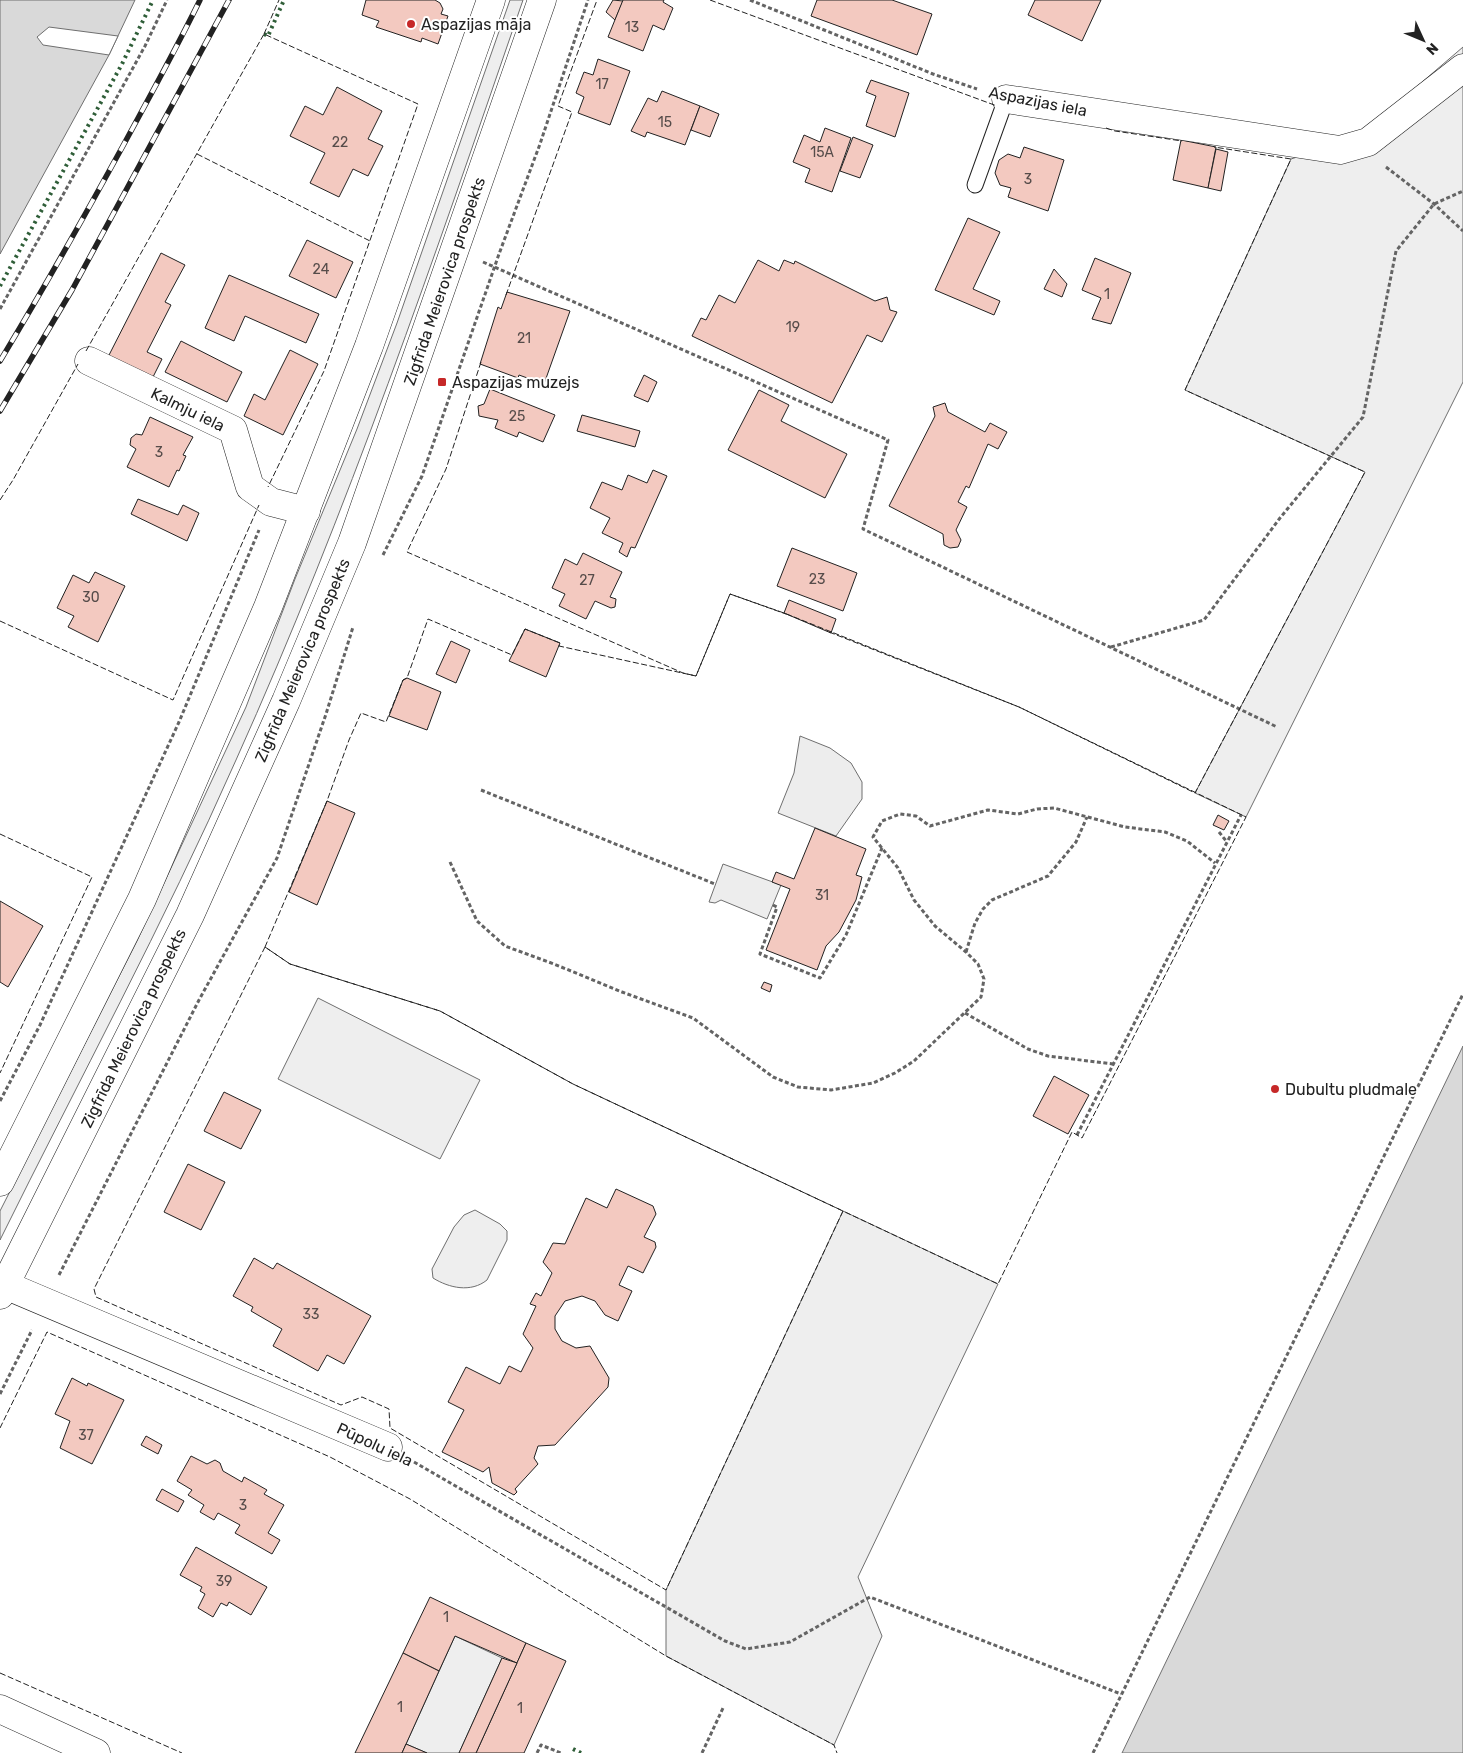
<svg xmlns="http://www.w3.org/2000/svg" width="1463" height="1753" font-family="Rubik,sans-serif">
<style>
.green{fill:#eee;stroke:#6f6f6f}
.parking{fill:#ededed;stroke:#6f6f6f}
.water{fill:#d9d9d9;stroke:#6f6f6f}
.pier{fill:#fff;stroke:#6f6f6f}
.building{fill:#f3c9c0;stroke:#222}
.lines{fill:none;stroke-linecap:round;stroke-linejoin:round}
.lane-casing{stroke:#222;stroke-width:17}
.street-casing{stroke:#222;stroke-width:29}
.primary-casing{stroke:#222;stroke-width:29}
.path{stroke:#646464;stroke-width:3;stroke-dasharray:4 2.5;stroke-linecap:butt}
.lane{stroke:#fff;stroke-width:15}
.street{stroke:#fff;stroke-width:28}
.primary{stroke:#fff;stroke-width:28}
.rail-casing{stroke:#222;stroke-width:5.5}
.rail{stroke:#fff;stroke-width:4;stroke-dasharray:11;stroke-linecap:butt}
.hedge{stroke:#2f5e38;stroke-width:4;stroke-dasharray:2.5 4;stroke-linecap:butt}
.fence{stroke:#222;stroke-width:1;stroke-dasharray:6 2.5;stroke-linecap:butt}
.poi-dot{fill:#c62828;stroke:#fff;stroke-width:2}
.labels{text-anchor:middle;stroke-width:4;stroke-linejoin:round;paint-order:stroke}
.number-label{font-size:14px;fill:#564c4a}
.poi-label{font-size:16px;fill:#222;stroke:#fff;text-anchor:start}
.street-label{font-size:16px;fill:#222;stroke:#fff}
</style>
<rect width="100%" height="100%" fill="#fff"/>
<!-- green -->
<g class="green">
<path d="M510,0H523C435,256 347,513 236,760C164,923 79,1080 0,1240V1211L137,941L246,707L295,579L357,429L397,323Z"/>
<path d="M1463,47V382L1246,817L1195,793L1365,472L1185,390L1291,159L1358,137Z"/>
<path d="M318,998L480,1080L440,1159L278,1079Z"/>
<path d="M475,1210L500,1224L507,1231V1240L487,1280C471,1293 449,1288 433,1278L432,1269L454,1227L464,1215Z"/>
<path d="M843,1211L998,1284L858,1577L882,1636L834,1745L666,1656V1590Z"/>
<path d="M455,1636L502,1658L459,1753H427L406,1744Z"/>
</g>
<!-- parking -->
<g class="parking">
<path d="M800,736L830,748L851,763L862,782V799L836,836L778,813L794,773Z"/>
<path d="M723,864L781,885L767,919L721,900L715,903L709,902Z"/>
</g>
<!-- water -->
<g class="water">
<path d="M0,0H135L109,55L0,254Z"/>
<path d="M1463,1046V1753H1122Z"/>
</g>
<!-- pier -->
<path class="pier" d="M49,27L118,36L109,55L43,45L37,37Z"/>
<!-- building -->
<g class="building">
<path d="M366,0H435L440,3L443,9L441,14L448,16L438,44L422,38L421,42L376,27L379,21L362,15Z"/>
<path d="M613,0L623,1L615,20L606,12Z"/>
<path d="M623,0H664L663,2L673,8L664,30L653,25L643,51L608,37Z"/>
<path d="M817,0H892L932,14L917,55L811,16Z"/>
<path d="M1035,0H1101L1082,41L1028,15Z"/>
<path d="M598,59L630,71L610,125L578,113L584,97L576,93L584,72L593,75Z"/>
<path d="M871,80L909,93L895,137L866,126L876,96L866,92Z"/>
<path d="M337,87L382,111L368,139L383,146L368,176L353,169L339,197L310,183L325,153L290,136L305,106L323,115Z"/>
<path d="M662,91L700,106L685,145L647,132L645,137L631,131L648,98L657,102Z"/>
<path d="M700,106L719,114L710,137L691,130Z"/>
<path d="M825,128L851,138L832,192L805,182L810,169L793,162L804,135L820,142Z"/>
<path d="M853,137L873,145L860,178L840,171Z"/>
<path d="M1181,140L1216,147L1208,188L1173,180Z"/>
<path d="M1024,147L1064,160L1048,211L1008,197L1011,188L1000,185L995,173L999,160L1008,154L1020,158Z"/>
<path d="M1216,149L1228,152L1221,191L1208,188Z"/>
<path d="M968,218L1000,232L973,289L1000,301L994,315L935,290Z"/>
<path d="M307,240L353,262L336,298L289,276Z"/>
<path d="M161,253L185,265L165,302L171,305L147,352L162,359L151,381L107,359Z"/>
<path d="M1095,258L1131,273L1111,324L1092,319L1101,298L1082,290Z"/>
<path d="M758,260L779,271L784,260L794,264L795,261L875,301L887,297L890,310L897,312L882,342L867,335L832,403L692,336L701,318L706,320L719,295L735,303Z"/>
<path d="M1054,269L1067,284L1062,297L1044,289Z"/>
<path d="M229,275L319,314L306,343L245,316L234,341L205,328Z"/>
<path d="M507,292L570,311L544,384L519,375L518,378L480,364L498,307L501,309Z"/>
<path d="M181,341L242,372L227,402L165,372Z"/>
<path d="M290,350L318,364L283,435L244,416L254,394L265,400Z"/>
<path d="M644,375L657,382L648,402L634,396Z"/>
<path d="M490,389L555,415L543,442L519,432L517,437L495,428L498,420L479,416L478,406L484,404Z"/>
<path d="M759,390L789,405L781,421L847,454L825,498L728,450Z"/>
<path d="M945,403L948,412L985,432L990,423L1007,432L998,449L988,444L969,488L966,486L958,502L967,507L956,530L961,540L958,547L950,548L944,545L943,534L889,506L935,416L933,407Z"/>
<path d="M582,415L640,431L635,447L577,431Z"/>
<path d="M150,417L193,437L183,455L186,456L179,471L177,470L169,487L127,467L136,449L130,445L131,438L136,434L142,435Z"/>
<path d="M653,470L667,476L635,548L631,547L627,557L619,552L623,543L602,533L610,518L590,508L602,482L622,490L628,475L647,483Z"/>
<path d="M138,499L178,515L183,505L199,513L187,541L131,514Z"/>
<path d="M792,548L857,573L843,611L777,586Z"/>
<path d="M583,553L622,572L610,597L616,599L615,607L611,608L595,601L586,619L559,606L565,594L552,588L565,559L577,565Z"/>
<path d="M95,572L125,586L98,642L68,627L74,616L57,608L73,575L89,583Z"/>
<path d="M789,600L836,619L831,633L784,613Z"/>
<path d="M525,629L560,643L546,677L509,661Z"/>
<path d="M451,641L470,650L456,683L436,674Z"/>
<path d="M407,678L441,692L427,730L389,716L403,680Z"/>
<path d="M327,801L355,813L317,905L289,892Z"/>
<path d="M1218,815L1229,821L1224,830L1213,825Z"/>
<path d="M815,828L866,849L856,875L862,877L856,900L839,932L826,946L817,970L766,950L790,889L772,882L776,872L794,879Z"/>
<path d="M0,901L43,926L8,987L0,982Z"/>
<path d="M764,982L772,985L770,992L761,988Z"/>
<path d="M1054,1076L1089,1095L1068,1134L1033,1116Z"/>
<path d="M224,1092L261,1110L241,1149L204,1131Z"/>
<path d="M188,1164L225,1182L201,1230L164,1212Z"/>
<path d="M616,1189L653,1206L656,1214L644,1237L655,1242L656,1247L643,1273L628,1266L619,1285L632,1291L618,1321L605,1315L595,1301L582,1296L565,1301L555,1316V1329L562,1341L576,1348L590,1346L609,1378L608,1387L555,1445L538,1446L534,1458L538,1464L515,1489L517,1492L514,1495L492,1483L489,1467L483,1472L442,1452L464,1410L448,1402L466,1367L500,1384L509,1366L521,1372L533,1348L523,1334L536,1306L530,1304L536,1293L541,1296L552,1273L543,1262L553,1243L565,1244L586,1198L607,1208Z"/>
<path d="M254,1258L273,1269L277,1263L371,1316L344,1364L327,1355L318,1371L273,1346L282,1329L251,1311L253,1307L233,1296Z"/>
<path d="M72,1378L87,1386L88,1383L124,1400L92,1464L60,1448L70,1421L55,1414Z"/>
<path d="M146,1436L162,1445L158,1454L141,1445Z"/>
<path d="M191,1456L207,1464L215,1460L220,1463L223,1471L242,1482L244,1477L267,1490L264,1494L284,1505L268,1533L280,1540L272,1554L235,1533L240,1525L218,1513L214,1520L200,1512L204,1505L188,1495L192,1490L177,1481Z"/>
<path d="M162,1489L184,1501L178,1512L156,1500Z"/>
<path d="M196,1547L267,1587L251,1615L229,1602L227,1606L221,1603L213,1617L198,1608L205,1594L200,1591L202,1587L180,1575Z"/>
<path d="M430,1597L526,1643L517,1663L455,1636L439,1671L403,1653Z"/>
<path d="M526,1643L566,1661L524,1753H476Z"/>
<path d="M403,1653L439,1671L402,1753H355Z"/>
<path d="M502,1658L517,1663L476,1753H459Z"/>
<path d="M406,1744L427,1753H402Z"/>
</g>
<g class="lines">
<!-- lane casing -->
<g class="lane-casing">
<path id="lane" d="M975,185L1006,99"/>
</g>
<!-- street casing -->
<g class="street-casing">
<g id="street">
<path d="M1006,99L1340,150L1368,142L1463,68"/>
<path d="M89,361L233,430L250,487L271,502L306,511"/>
<path d="M5,1285L388,1447"/>
<path d="M0,1709L96,1753"/>
</g>
</g>
<!-- primary casing -->
<g class="primary-casing">
<g id="primary">
<path d="M0,1182L142,899L268,607L369,346L491,0"/>
<path d="M0,1295L190,915L286,701L352,543L542,0"/>
</g>
</g>
<!-- path -->
<g class="path">
<path d="M750,0L933,74L977,89"/>
<path d="M1386,167L1434,204L1463,231"/>
<path d="M483,262L888,440L863,529L1277,727"/>
<path d="M0,309L145,46L167,0"/>
<path d="M383,555L422,476L499,254L540,144L588,0"/>
<path d="M1111,647L1204,620L1280,518L1363,417L1396,251L1434,204L1463,191"/>
<path d="M481,790L715,884"/>
<path d="M1219,832L1227,842"/>
<path d="M450,862L477,921L505,946L554,964L622,992L693,1018L773,1077L798,1087L831,1090L873,1083L895,1073L914,1061L981,997L984,979L978,964L966,952L935,926L914,900L898,868L873,837L882,821L900,814L916,816L930,826L988,810L1018,814L1037,809L1054,808L1125,827L1165,832L1187,841L1215,863"/>
<path d="M773,905L777,907L760,954L820,978L846,935L882,848"/>
<path d="M966,952L975,923L983,909L992,900L1048,876L1076,842L1087,817"/>
<path d="M965,1013L1028,1049L1048,1056L1113,1064"/>
<path d="M0,1101L40,1025L179,722L259,530"/>
<path d="M1077,1135L1241,815"/>
<path d="M59,1275L199,1000L277,858L326,714L353,627"/>
<path d="M0,1394L32,1330"/>
<path d="M414,1462L725,1641L746,1649L790,1642L870,1597L1121,1694"/>
<path d="M537,1753L541,1745L561,1753"/>
<path d="M702,1753L723,1708"/>
<path d="M1093,1753L1463,994"/>
</g>
<!-- lane -->
<use href="#lane" class="lane"/>
<!-- street -->
<use href="#street" class="street"/>
<!-- primary -->
<use href="#primary" class="primary"/>
<!-- rail casing -->
<g class="rail-casing">
<g id="rail">
<path d="M0,361C43,290 84,217 124,144C150,96 176,49 200,0"/>
<path d="M0,411L72,290L229,0"/>
</g>
</g>
<!-- rail -->
<use href="#rail" class="rail"/>
<!-- hedge -->
<g class="hedge">
<path d="M264,34L268,36L284,0"/>
<path d="M0,286L122,64L153,0"/>
<path d="M573,1749L581,1753"/>
</g>
<!-- fence -->
<g class="fence">
<path d="M710,0L997,106"/>
<path d="M264,34L279,0"/>
<path d="M1106,128L1115,131L1182,141"/>
<path d="M197,154L370,241"/>
<path d="M506,295L572,112L558,106L597,0"/>
<path d="M86,351L264,34L418,104L324,371L268,487"/>
<path d="M481,362L446,469L407,552L683,673L696,676L730,594L786,614"/>
<path d="M0,500L13,480L78,364"/>
<path d="M730,594L784,613L1019,707L1246,817L1082,1138L1072,1132L998,1284L573,1084L440,1011L290,964L265,947L327,801L349,740L361,713L386,722L403,680L407,678L428,619L512,655L525,629L560,643L559,646L696,676Z"/>
<path d="M0,621L173,700L259,505"/>
<path d="M829,632L1019,707L1195,793L1365,472L1185,390L1291,159L1214,147"/>
<path d="M0,834L92,877L0,1073"/>
<path d="M265,947L290,964L440,1011L573,1084L843,1211L666,1590L390,1428L389,1409L362,1397L341,1405L96,1297L94,1289Z"/>
<path d="M0,1428L47,1332L330,1457L410,1499L666,1656L834,1745L837,1753"/>
<path d="M0,1673L182,1753"/>
</g>
</g>
<!-- markers -->
<g class="poi-dot">
<circle cx="411" cy="24" r="5"/>
<rect x="437" y="377" width="10" height="10" rx="2.5"/>
<circle cx="1275" cy="1089" r="5"/>
</g>
<g class="labels">
<!-- number labels -->
<g class="number-label">
<text x="632" y="32">13</text>
<text x="602" y="89">17</text>
<text x="665" y="127">15</text>
<text x="340" y="147">22</text>
<text x="822" y="157">15A</text>
<text x="1028" y="184">3</text>
<text x="321" y="274">24</text>
<text x="1107" y="299">1</text>
<text x="793" y="332">19</text>
<text x="524" y="343">21</text>
<text x="517" y="421">25</text>
<text x="159" y="457">3</text>
<text x="817" y="584">23</text>
<text x="587" y="585">27</text>
<text x="91" y="602">30</text>
<text x="822" y="900">31</text>
<text x="311" y="1319">33</text>
<text x="86" y="1440">37</text>
<text x="243" y="1510">3</text>
<text x="224" y="1586">39</text>
<text x="446" y="1622">1</text>
<text x="400" y="1712">1</text>
<text x="520" y="1713">1</text>
</g>
<!-- poi labels -->
<g class="poi-label">
<text x="421" y="30">Aspazijas māja</text>
<text x="452" y="388">Aspazijas muzejs</text>
<text x="1285" y="1095">Dubultu pludmale</text>
</g>
<!-- street labels -->
<g class="street-label">
<text transform="translate(1038 101) rotate(11)" y="6">Aspazijas iela</text>
<text transform="translate(444 281) rotate(-71)" y="6">Zigfrīda Meierovica prospekts</text>
<text transform="translate(188 409) rotate(26)" y="6">Kalmju iela</text>
<text transform="translate(302 660) rotate(-67)" y="6">Zigfrīda Meierovica prospekts</text>
<text transform="translate(133 1028) rotate(-64)" y="6">Zigfrīda Meierovica prospekts</text>
<text transform="translate(375 1444) rotate(25)" y="6">Pūpolu iela</text>
</g>
</g>
<!-- north arrow -->
<g transform="translate(1423 40) rotate(134)" stroke="#ffffff" stroke-width="4" paint-order="stroke">
<path d="M0-4L9 19L0 12L-9 19Z" fill="#222222"/>
<text y="-8" font-size="14" font-weight="bold" text-anchor="middle" fill="#222222">N</text>
</g>
</svg>
